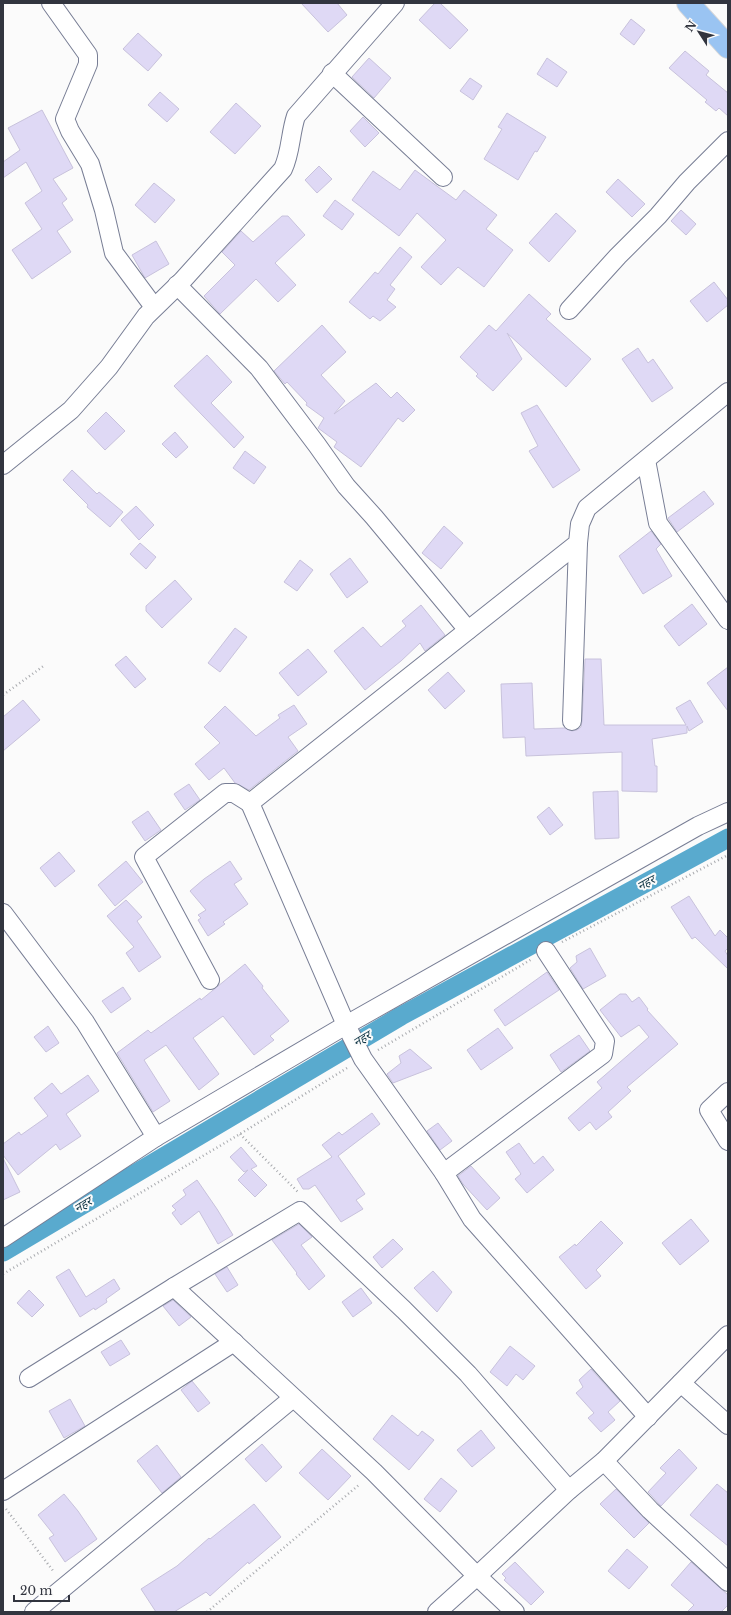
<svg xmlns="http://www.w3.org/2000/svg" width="731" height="1615" font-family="'Libre Baskerville','Noto Sans Devanagari',serif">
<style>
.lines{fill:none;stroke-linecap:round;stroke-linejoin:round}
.canal{stroke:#59aace;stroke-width:19}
.building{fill:#dfd9f5;stroke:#c8c2dc}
.minor-casing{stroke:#787e95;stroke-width:20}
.major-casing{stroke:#d6d7d9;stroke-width:24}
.path{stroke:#a8aaae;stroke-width:2.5;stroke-dasharray:1 3;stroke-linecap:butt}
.minor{stroke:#fff;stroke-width:18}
.major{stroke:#9ac4f2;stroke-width:22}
.labels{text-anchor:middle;stroke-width:4;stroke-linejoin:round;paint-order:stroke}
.water-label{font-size:12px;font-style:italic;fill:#133848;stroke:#fbfbfb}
</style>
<rect width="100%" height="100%" fill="#fbfbfb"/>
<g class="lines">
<!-- canal -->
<path class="canal" d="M3,1252L401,1016L728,838"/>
</g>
<!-- building -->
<g class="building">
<path d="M301,3H337L347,15L328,32Z"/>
<path d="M435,3H440L468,30L450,49L419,20Z"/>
<path d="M631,19L645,30L634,45L620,34Z"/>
<path d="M138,33L162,55L148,71L123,49Z"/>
<path d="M685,51L709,71L706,75L728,93V116L719,108L716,111L705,102L707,100L669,68Z"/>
<path d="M369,58L391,78L374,98L352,77Z"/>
<path d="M547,58L567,72L557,87L537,74Z"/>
<path d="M470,78L482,86L473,100L460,91Z"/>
<path d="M160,92L179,109L167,122L148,105Z"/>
<path d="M236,103L261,126L235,154L210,132Z"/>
<path d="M42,110L73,168L53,179L67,199L62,203L73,220L57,231L71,252L32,279L12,250L42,229L25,203L42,191L26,162L3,178V162L20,150L8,128Z"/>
<path d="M507,113L546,137L537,152L535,151L518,180L484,159L502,129L498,127Z"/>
<path d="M363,117L379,133L365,147L350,131Z"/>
<path d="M319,166L332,179L317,193L305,180Z"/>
<path d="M415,170L456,200L464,190L497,215L486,229L513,250L484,287L458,267L441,285L421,267L446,240L417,213L399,236L352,200L373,171L400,190Z"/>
<path d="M618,179L645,204L632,217L606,192Z"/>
<path d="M154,183L175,200L155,223L135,205Z"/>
<path d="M335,200L354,214L342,230L323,216Z"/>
<path d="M681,210L696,224L686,235L671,221Z"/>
<path d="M556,213L576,231L549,262L529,243Z"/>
<path d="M282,216H288L305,235L275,263L296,285L278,302L256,279L220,314L204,296L235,265L222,252L241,231L253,242Z"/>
<path d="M156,241L169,264L145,278L132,255Z"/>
<path d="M400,247L412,257L390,285L395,289L387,300L396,307L380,321L373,316L370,319L349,302L375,272L378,274Z"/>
<path d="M714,282L728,300V305L707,322L690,301Z"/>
<path d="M529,294L551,314L546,319L591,359L566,387L507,333L522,359L493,391L476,376L478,374L460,357L489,325L496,331Z"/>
<path d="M322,325L346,352L321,375L345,401L334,414L376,383L391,398L397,392L415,410L403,422L398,418L361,467L334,447L337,442L318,428L324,418L306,405L307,403L287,382L285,384L274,371Z"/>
<path d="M638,348L648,363L653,359L673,388L652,402L622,359Z"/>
<path d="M207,355L232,382L211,403L244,437L234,448L174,386Z"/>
<path d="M537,405L580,470L553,488L529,451L538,446L521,413Z"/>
<path d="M106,412L125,431L105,450L87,431Z"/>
<path d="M175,432L188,447L176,458L162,444Z"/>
<path d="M245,451L266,467L254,484L233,468Z"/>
<path d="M72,470L97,494L99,492L123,512L110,527L87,507L88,505L63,480Z"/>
<path d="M704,491L714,504L677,532L668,518Z"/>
<path d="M136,506L154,525L139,540L121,520Z"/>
<path d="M444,526L463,543L441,569L422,553Z"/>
<path d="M651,531L661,544L656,549L672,576L643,594L619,556Z"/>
<path d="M140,543L156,557L146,569L130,554Z"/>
<path d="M350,558L368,582L347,598L330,574Z"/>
<path d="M300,560L313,570L297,591L284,582Z"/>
<path d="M175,580L192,599L162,628L146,611V606Z"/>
<path d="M692,604L707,624L679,646L664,626Z"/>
<path d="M421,605L445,635L425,651L420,643L401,661L365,690L334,651L363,627L381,647L406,626L402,621Z"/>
<path d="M235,628L247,637L220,672L208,663Z"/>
<path d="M308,649L327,672L298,696L279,673Z"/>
<path d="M126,656L146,679L135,688L115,665Z"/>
<path d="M585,659H601L604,725H686L676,708L690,700L703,722L689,731L687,726V733L652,739L655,766H657V792L622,791V752L526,756L525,737L503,738L501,684L532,683L534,729L565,728L572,731L577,730L581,727L582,721Z"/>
<path d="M728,667V711L707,683Z"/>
<path d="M448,672L465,691L445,709L428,690Z"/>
<path d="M23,700L40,720L3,751V717Z"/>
<path d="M294,705L307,724L288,737L298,751L249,790L235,783L224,768L209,780L195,764L220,743L204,727L225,706L256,736L280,718L278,715Z"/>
<path d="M189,784L200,800L185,810L174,794Z"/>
<path d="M618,791L619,838L595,839L593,792Z"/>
<path d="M549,807L563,825L550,835L537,817Z"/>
<path d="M148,811L161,830L145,841L132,822Z"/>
<path d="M59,852L75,871L55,887L40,868Z"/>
<path d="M126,861L143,882L115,906L98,885Z"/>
<path d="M230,861L242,879L234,884L248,904L223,922L225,924L208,936L198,920L201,918L198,915L206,910L190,891L204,879Z"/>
<path d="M689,896L715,936L720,930L728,938V948L725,951L728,956V969L695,937L692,939L671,907Z"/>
<path d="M126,900L142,917L137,921L161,957L139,972L126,953L134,947L107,916Z"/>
<path d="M590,948L606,976L583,989L570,968L577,962L576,956Z"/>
<path d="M245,964L263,986L262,988L289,1021L270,1036L274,1040L254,1055L223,1016L193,1038L219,1074L199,1090L166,1045L144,1060L170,1101L153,1112L117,1053L148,1030L151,1033L200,998L201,1000Z"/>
<path d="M547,972L559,990L505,1026L494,1010Z"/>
<path d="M123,987L131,999L111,1013L102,1001Z"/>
<path d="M620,994H626L632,1002L639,997L648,1009L647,1010L678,1044L627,1087L631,1091L608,1112L612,1117L596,1130L590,1122L579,1131L568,1118L602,1088L597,1082L649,1037L639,1025L621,1037L600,1010Z"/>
<path d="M48,1026L59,1043L46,1052L34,1037Z"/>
<path d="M498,1028L513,1048L481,1070L467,1050Z"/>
<path d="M579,1035L590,1051L561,1072L550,1055Z"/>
<path d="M410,1049L432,1068L393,1083L387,1074L401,1063L399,1056Z"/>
<path d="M88,1075L99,1091L66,1114L81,1136L60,1150L56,1144L18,1175L3,1155V1144L19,1132L21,1135L48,1116L34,1098L52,1083L61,1094Z"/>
<path d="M372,1113L380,1124L338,1156L365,1194L356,1200L363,1209L341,1222L315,1185L309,1189H303L297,1179L332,1157L322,1145L339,1132L342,1135Z"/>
<path d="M438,1123L452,1141L440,1150L427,1131Z"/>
<path d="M519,1143L534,1164L543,1156L554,1170L527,1193L515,1179L521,1174L506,1152Z"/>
<path d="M241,1147L257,1166L251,1169L267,1185L255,1197L238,1180L248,1170L244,1172L230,1157Z"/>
<path d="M3,1158L20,1192L3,1200Z"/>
<path d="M471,1166L500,1198L487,1210L463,1184L458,1176Z"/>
<path d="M197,1180L217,1209L233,1235L218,1244L199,1211L181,1225L172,1213L176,1210L172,1206L186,1195L183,1190Z"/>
<path d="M691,1219L709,1241L680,1265L662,1243Z"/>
<path d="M601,1221L623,1243L596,1270L601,1276L586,1289L559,1257L575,1244L576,1246Z"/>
<path d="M299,1224L312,1237L301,1245L325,1276L309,1290L296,1274L297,1273L272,1240Z"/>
<path d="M393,1239L403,1249L382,1268L373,1257Z"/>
<path d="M227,1267L238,1285L227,1292L215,1274Z"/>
<path d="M69,1269L86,1297L114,1279L120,1289L106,1299L107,1302L95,1310L94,1308L80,1317L56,1277Z"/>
<path d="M433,1271L452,1292L437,1312L414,1288Z"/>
<path d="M361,1288L372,1303L353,1317L342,1302Z"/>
<path d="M29,1290L44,1305L32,1317L17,1303Z"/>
<path d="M173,1300L191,1317L179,1326L163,1306Z"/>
<path d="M121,1340L130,1354L110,1366L101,1352Z"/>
<path d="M510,1346L535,1366L523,1380L516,1374L507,1386L490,1372Z"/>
<path d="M591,1369L620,1401L608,1412L615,1420L601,1432L588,1418L594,1413L576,1393L583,1387L579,1380Z"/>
<path d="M192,1381L210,1403L198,1412L181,1390Z"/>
<path d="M70,1399L85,1426L64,1438L49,1411Z"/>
<path d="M392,1415L418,1436L422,1431L434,1440L409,1470L373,1439Z"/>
<path d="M481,1430L495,1448L472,1467L457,1450Z"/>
<path d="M262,1444L282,1467L266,1482L245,1459Z"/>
<path d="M157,1445L181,1477L162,1493L137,1461Z"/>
<path d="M322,1449L351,1476L328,1500L299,1473Z"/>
<path d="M679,1449L697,1468L661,1506L648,1492L666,1473L660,1468Z"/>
<path d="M441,1478L457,1491L440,1512L424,1499Z"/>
<path d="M717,1484L728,1493V1546L690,1515Z"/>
<path d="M616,1489L649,1523L634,1538L600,1504Z"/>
<path d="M64,1494L78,1511L97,1539L65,1562L49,1538L54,1535L38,1515Z"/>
<path d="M254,1504L281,1537L249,1564L248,1562L210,1596L206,1592L174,1612H156L141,1589L177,1566L209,1538L210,1539Z"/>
<path d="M627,1549L648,1567L629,1589L608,1571Z"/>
<path d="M515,1562L544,1592L531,1605L504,1580L506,1578L502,1574Z"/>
<path d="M691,1562L728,1595V1605L721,1612H687L694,1605L671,1585Z"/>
</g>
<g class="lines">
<!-- minor casing -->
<g class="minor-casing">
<g id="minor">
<path d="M51,3L88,55V64L65,119L70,131L90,164L104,210L114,253L154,307"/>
<path d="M332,73L443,177"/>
<path d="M177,285L259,368L317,445L346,486L374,517L468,630"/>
<path d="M569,310L618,256L658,216L687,182L728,141"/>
<path d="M646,460L658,523L728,620"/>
<path d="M3,465L71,410L109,367L146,316L182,281L283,169C291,152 290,134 296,116L395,3"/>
<path d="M572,721L578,543"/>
<path d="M3,913L85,1022L156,1137"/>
<path d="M210,980L144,857L225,793H234L250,803"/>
<path d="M728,1092L709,1110L728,1141"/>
<path d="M444,1173L603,1054L605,1041L546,951"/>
<path d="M3,1238L156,1137L346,1025L698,826L728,812"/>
<path d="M174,1287L374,1472L477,1576L515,1612"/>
<path d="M29,1378L174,1287L300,1211L404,1310L468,1374L569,1490"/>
<path d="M681,1383L728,1425"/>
<path d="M648,1417L472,1219L444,1173L363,1059L346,1025L250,803L578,543L580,524L587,508L728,392"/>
<path d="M604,1461L650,1510L728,1582"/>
<path d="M3,1491L234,1342"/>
<path d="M34,1612L293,1398"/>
<path d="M437,1612L477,1576L569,1490L604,1461L728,1335"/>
</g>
</g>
<!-- major casing -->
<g class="major-casing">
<path id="major" d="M688,3L728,47"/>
</g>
<!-- path -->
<g class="path">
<path d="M3,695L45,665"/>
<path d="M562,942L728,855"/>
<path d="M378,1050L532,959"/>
<path d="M240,1134L299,1193"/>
<path d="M3,1274L240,1134L347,1068"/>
<path d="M6,1509L54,1572"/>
<path d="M207,1612L360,1484"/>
</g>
<!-- minor -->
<use href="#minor" class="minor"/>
<!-- major -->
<use href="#major" class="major"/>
</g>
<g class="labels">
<!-- water labels -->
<g class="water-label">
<text transform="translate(646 883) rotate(-28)" y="4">नहर</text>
<text transform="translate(362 1039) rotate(-31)" y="4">नहर</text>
<text transform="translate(83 1205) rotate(-31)" y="4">नहर</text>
</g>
</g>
<!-- border -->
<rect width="731" height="1615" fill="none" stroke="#32353f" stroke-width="8"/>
<!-- north arrow -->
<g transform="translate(699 32) rotate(306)" stroke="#fbfbfb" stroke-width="3" paint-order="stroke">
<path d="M0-3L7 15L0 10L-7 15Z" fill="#32353f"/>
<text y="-6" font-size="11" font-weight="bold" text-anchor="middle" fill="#32353f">N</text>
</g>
<!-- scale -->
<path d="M14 1595v6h55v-6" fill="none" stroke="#32353f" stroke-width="2"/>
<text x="20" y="1595" font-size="12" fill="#32353f" stroke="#fbfbfb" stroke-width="3" paint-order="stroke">20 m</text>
</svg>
